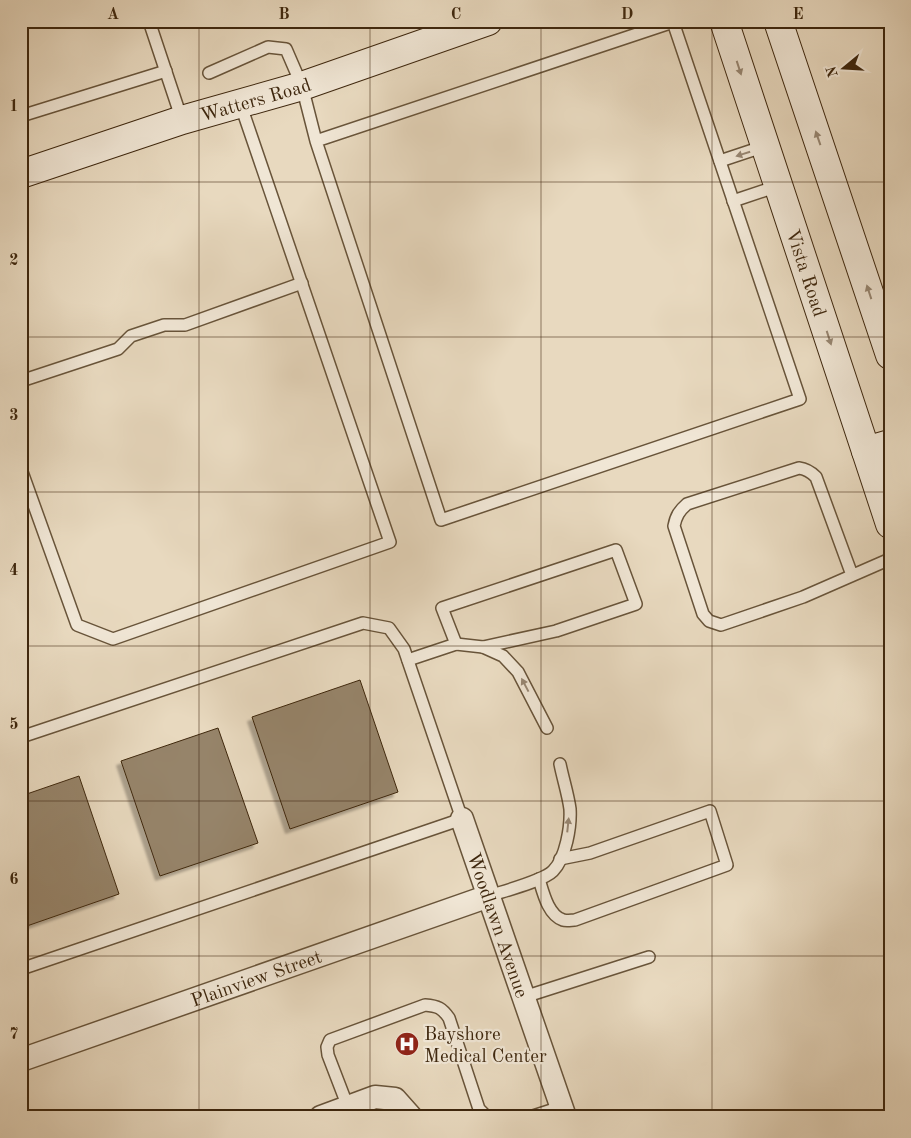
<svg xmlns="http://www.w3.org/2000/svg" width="911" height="1138" font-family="'Old Standard TT',serif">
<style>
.building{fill:#96846a;stroke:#3e270e;filter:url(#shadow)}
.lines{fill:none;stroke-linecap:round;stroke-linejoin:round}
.lane-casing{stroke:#68543a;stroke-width:14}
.street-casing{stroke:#68543a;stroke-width:25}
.secondary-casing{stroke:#3e270e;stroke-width:30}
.lane{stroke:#f0e6d5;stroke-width:11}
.street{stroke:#f0e6d5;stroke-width:22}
.secondary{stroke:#f0e6d5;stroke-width:28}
.oneway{fill:#978672}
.grid{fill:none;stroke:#3e270e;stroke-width:1;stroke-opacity:0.55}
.labels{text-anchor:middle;stroke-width:4.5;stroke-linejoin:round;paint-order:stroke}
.street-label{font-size:19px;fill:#3e270e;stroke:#f0e6d5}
.poi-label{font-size:19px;fill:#3e270e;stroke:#f0e6d5;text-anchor:start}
.neatline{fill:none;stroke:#3e270e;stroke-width:2}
.grid-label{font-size:16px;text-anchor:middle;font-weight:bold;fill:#3e270e}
</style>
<defs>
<filter id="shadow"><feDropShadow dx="-4.5" dy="4.5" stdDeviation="1" flood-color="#0004"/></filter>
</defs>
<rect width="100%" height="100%" fill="#e8d9bf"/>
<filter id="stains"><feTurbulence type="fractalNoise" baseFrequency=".004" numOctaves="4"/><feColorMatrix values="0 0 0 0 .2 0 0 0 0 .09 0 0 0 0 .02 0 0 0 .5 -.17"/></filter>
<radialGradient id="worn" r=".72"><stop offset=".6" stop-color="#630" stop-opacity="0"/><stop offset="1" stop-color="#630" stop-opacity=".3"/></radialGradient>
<!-- building -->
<g class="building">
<path d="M360,680L398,792L290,829L252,717Z"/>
<path d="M218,728L258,843L160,876L121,761Z"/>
<path d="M79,776L119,894L24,927L21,920V796Z"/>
</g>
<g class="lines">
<!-- lane casing -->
<g class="lane-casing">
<g id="lane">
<path d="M149,21L182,120"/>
<path d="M433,21L439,38"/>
<path d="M209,73L268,47L286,49L302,86L316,141L441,520L800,399L673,22L316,141"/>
<path d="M21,116L166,71"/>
<path d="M720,161L765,146"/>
<path d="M733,201L778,186"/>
<path d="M21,381L118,349L131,336L164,325H185L302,283"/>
<path d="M21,469L77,625L113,639L390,542L240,103"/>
<path d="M852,575L816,477C811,472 807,469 799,468L687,504C679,511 676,516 674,526L703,614L709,621L721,625L803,597L890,559"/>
<path d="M456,644L442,608L616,550L636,604L556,631L483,647"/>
<path d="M408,660L456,644L483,647L503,656L518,672L547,728"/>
<path d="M21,737L363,623L389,628L404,649L462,819L21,969"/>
<path d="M539,879C543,892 548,915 563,920C566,921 572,920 575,920L727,865L710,811L590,853L560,859"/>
<path d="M489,896C504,891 543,881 553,871C566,858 571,826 570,809C568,794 563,779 560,764"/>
<path d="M524,997L649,957"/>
<path d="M348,1107L328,1055L327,1047L330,1040L425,1005C438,1006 442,1008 449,1018L479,1109L487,1117"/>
<path d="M530,1117L561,1107"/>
</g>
</g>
<!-- street casing -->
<g class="street-casing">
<g id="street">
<path id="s1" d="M462,819L565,1117"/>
<path id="s2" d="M21,1060L489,896"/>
<path d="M321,1117L375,1097L395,1099L411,1117"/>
</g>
</g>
<!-- secondary casing -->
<g class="secondary-casing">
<g id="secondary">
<path id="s3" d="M724,21L890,524"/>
<path d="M778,21L890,355"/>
<path id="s4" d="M21,174L182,120L302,86L488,21"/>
<path d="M866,451L890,444"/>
</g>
</g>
<!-- lane -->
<use href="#lane" class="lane"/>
<!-- street -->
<use href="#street" class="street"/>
<!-- secondary -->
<use href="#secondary" class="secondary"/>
</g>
<!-- one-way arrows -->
<defs><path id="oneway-solid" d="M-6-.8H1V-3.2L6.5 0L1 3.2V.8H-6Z" transform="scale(1.25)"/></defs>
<g class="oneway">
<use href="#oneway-solid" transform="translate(739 68) rotate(72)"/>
<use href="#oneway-solid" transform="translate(818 138) rotate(-109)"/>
<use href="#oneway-solid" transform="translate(743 154) rotate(162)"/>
<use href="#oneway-solid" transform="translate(869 292) rotate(-108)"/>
<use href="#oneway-solid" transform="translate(829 338) rotate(72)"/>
<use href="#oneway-solid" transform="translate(525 685) rotate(-118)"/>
<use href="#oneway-solid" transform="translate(568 825) rotate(-84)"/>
</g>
<!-- grid -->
<path class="grid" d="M199,21V1117M370,21V1117M541,21V1117M712,21V1117M21,182H890M21,337H890M21,492H890M21,646H890M21,801H890M21,956H890"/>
<!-- icons -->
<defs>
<g id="hospital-disc" transform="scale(1.25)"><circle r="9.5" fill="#8f2418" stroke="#f0e6d5"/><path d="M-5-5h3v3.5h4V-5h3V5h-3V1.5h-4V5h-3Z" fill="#fff"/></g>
</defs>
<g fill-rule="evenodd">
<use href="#hospital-disc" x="407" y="1044"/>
</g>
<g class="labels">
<!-- street labels -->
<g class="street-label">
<text dy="7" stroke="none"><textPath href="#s4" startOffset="246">Watters Road</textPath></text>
<text dy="7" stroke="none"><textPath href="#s3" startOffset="265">Vista Road</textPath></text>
<text dy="7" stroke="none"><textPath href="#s1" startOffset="112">Woodlawn Avenue</textPath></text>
<text dy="7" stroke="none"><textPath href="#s2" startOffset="249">Plainview Street</textPath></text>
</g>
<!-- poi labels -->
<g class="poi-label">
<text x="424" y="1040">Bayshore<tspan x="424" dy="22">Medical Center</tspan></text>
</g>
</g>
<!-- margin -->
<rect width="911" height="1138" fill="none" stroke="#e8d9bf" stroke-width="55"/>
<!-- north arrow -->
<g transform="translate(844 68) rotate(252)" stroke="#f0e6d5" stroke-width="4" paint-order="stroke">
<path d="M0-4L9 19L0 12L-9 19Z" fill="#3e270e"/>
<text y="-8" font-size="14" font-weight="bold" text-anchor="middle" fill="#3e270e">N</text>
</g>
<rect x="28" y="28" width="856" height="1082" class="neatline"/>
<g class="grid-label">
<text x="113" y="19">A</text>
<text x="284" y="19">B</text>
<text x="456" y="19">C</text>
<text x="627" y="19">D</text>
<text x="798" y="19">E</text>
<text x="14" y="111">1</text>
<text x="14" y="265">2</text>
<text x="14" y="420">3</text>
<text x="14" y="575">4</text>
<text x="14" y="729">5</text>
<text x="14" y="884">6</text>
<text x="14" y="1039">7</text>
</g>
<rect width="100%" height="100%" filter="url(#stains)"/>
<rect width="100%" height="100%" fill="url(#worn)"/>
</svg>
